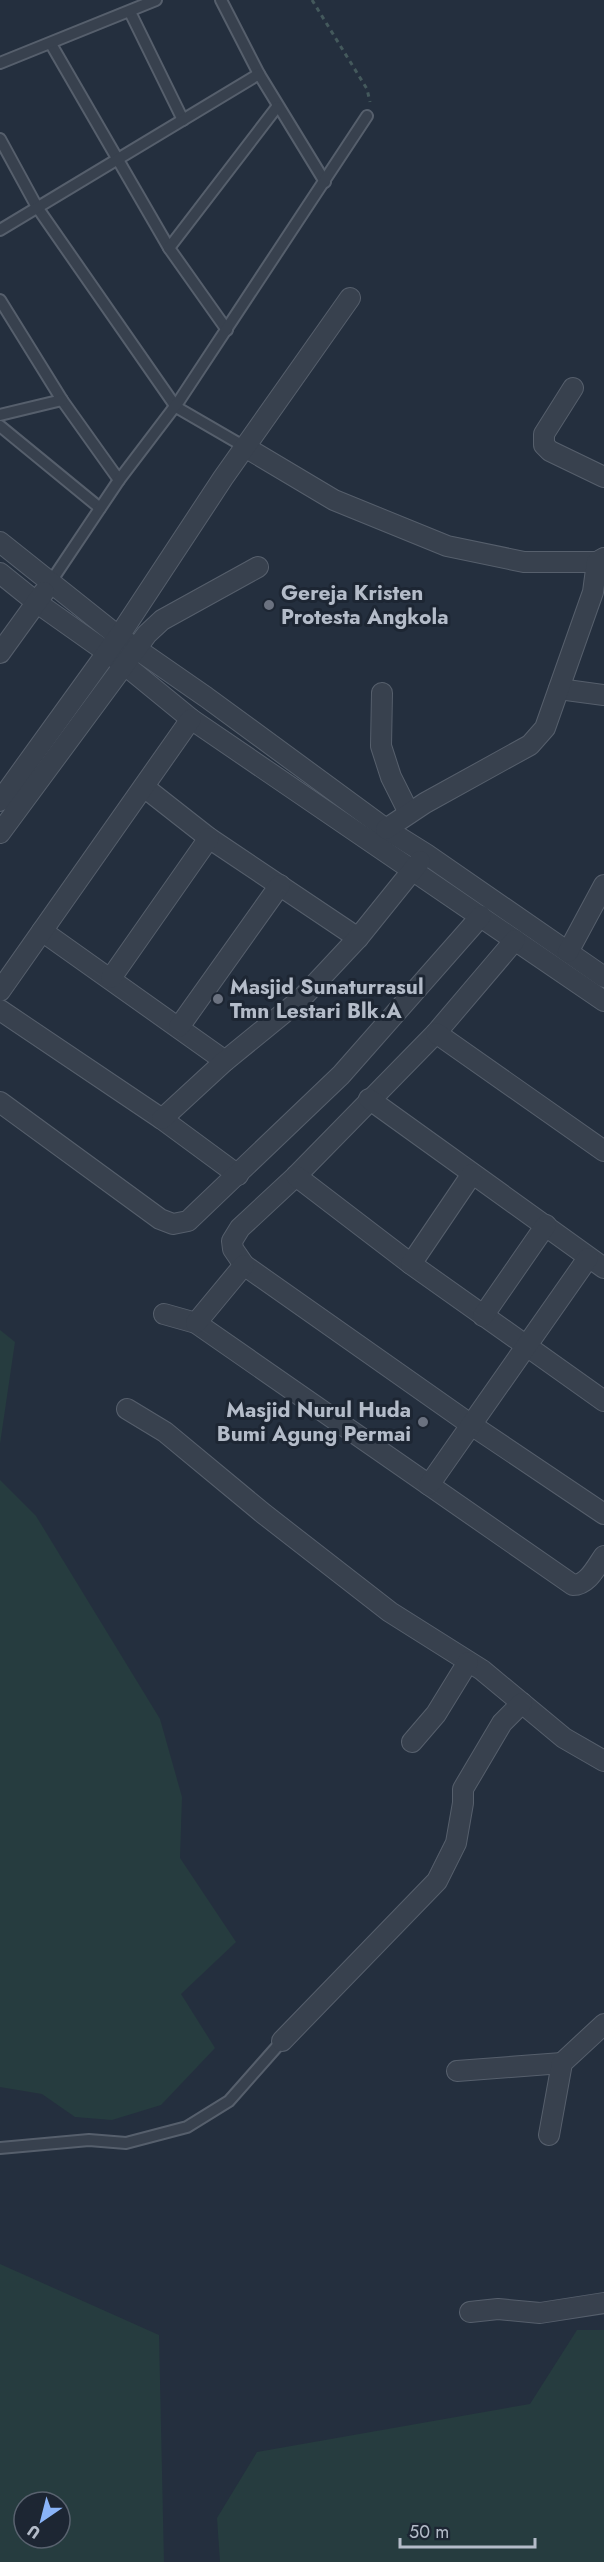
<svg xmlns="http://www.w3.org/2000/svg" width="604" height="2562" font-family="Jost,sans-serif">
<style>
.green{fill:#263c3f;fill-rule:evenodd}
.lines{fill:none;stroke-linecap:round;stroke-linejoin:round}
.service-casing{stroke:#565f6c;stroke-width:14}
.minor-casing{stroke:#565f6c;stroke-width:22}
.path{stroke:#44595c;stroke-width:3;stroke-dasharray:4.5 4.5;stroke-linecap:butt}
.service{stroke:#38414e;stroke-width:10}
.minor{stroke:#38414e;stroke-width:20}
.worship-dot{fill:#6b7280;stroke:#1d2633;stroke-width:2}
.labels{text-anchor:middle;stroke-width:6;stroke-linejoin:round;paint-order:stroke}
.poi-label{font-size:21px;font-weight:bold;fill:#b4bcc9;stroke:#1d2633;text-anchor:start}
</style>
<rect width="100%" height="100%" fill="#242f3e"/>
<!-- green -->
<g class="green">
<path d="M0,1330L15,1342L0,1444Z"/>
<path d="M0,1480L36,1516L160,1719L182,1797L180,1858L236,1942L181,1994L215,2048L161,2105L112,2120L75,2117L42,2094L0,2087Z"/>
<path d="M0,2264L159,2335L164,2562H0ZM24,2502H60V2538H24Z"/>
<path d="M577,2330H604V2562H220L217,2518L257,2452L530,2404Z"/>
</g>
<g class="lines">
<!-- service casing -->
<g class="service-casing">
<g id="service">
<path d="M221,0L259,74"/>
<path d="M130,12L183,120"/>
<path d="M51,44L169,248"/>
<path d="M0,63L156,0"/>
<path d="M0,139L37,207L176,407L245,447"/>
<path d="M0,230L259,74L325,182"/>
<path d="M0,300L62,400L119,480"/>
<path d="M227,330L169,248L277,107"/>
<path d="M0,415L62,400"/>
<path d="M0,426L100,508"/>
<path d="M50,583L119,480L179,401L367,116"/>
<path d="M0,2148L89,2140L126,2143L187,2127L229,2101L282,2041"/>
</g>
</g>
<!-- minor casing -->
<g class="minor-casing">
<g id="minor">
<path d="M573,388L544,434V445L550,451L604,477"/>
<path d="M245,447L334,500L447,546L524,562H597L604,558"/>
<path d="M0,542L118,636L206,697L386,829L426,854L604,977"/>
<path d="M0,573L36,602L125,665L191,719L604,1001"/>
<path d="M0,653L44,592"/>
<path d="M559,689L604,695"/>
<path d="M382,693L381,746L391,777L409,813"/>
<path d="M144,787L209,838L358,938"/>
<path d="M0,801L119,636L223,478L350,298"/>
<path d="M386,829L425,803L530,745L545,728L593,592L597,562"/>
<path d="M0,833L147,634L162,620L258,567"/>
<path d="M42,931L225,1061"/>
<path d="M515,940L436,1033L296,1176L240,1228L232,1241L233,1249L244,1265L470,1424L604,1514"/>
<path d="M568,952L604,885"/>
<path d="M111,978L209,838"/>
<path d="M0,991L191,719"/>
<path d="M0,1010L162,1119L238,1175"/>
<path d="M179,1027L280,885"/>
<path d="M436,1033L604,1151"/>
<path d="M369,1099L604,1268"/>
<path d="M0,1102L160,1219L173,1224L188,1221L341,1075L481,916"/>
<path d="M162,1119L225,1061L301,999L358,938L420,861"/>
<path d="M296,1176L411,1264L604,1401"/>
<path d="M411,1264L472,1174"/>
<path d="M164,1314L196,1323L573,1585C588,1585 596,1567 604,1556"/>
<path d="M483,1316L546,1225"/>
<path d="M196,1323L244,1265"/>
<path d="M127,1409L165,1432L264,1514L390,1612L482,1670L564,1738L604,1761"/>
<path d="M429,1485L588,1258"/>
<path d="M412,1742L436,1714L468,1662"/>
<path d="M282,2041L437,1881L456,1843L463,1803V1789L502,1723L522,1703"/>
<path d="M457,2071L562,2063"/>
<path d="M549,2135L562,2063L604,2024"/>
<path d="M470,2312L498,2309L540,2313L604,2303"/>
</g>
</g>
<!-- path -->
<path class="path" d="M312,0L367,89L370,102"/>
<!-- service -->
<use href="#service" class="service"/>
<!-- minor -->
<use href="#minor" class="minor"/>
</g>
<!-- markers -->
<g class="worship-dot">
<circle cx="269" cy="605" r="6"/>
<circle cx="218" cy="999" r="6"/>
<circle cx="423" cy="1422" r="6"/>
</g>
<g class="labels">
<!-- poi labels -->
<g class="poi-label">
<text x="281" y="600">Gereja Kristen<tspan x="281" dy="24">Protesta Angkola</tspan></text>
<text x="230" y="994">Masjid Sunaturrasul<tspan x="230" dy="24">Tmn Lestari Blk.A</tspan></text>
<text x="411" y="1417" text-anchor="end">Masjid Nurul Huda<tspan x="411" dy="24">Bumi Agung Permai</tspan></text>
</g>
</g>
<!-- north arrow -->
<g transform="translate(42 2520) rotate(215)"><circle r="28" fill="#1d2633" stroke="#59626f" stroke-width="1.5"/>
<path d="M0-4.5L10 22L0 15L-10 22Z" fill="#8ab4f8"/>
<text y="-9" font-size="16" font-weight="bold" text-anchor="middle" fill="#b4bcc9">U</text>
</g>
<!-- scale -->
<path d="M400 2538v9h135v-9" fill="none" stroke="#b4bcc9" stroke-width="3"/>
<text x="409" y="2538" font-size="18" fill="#b4bcc9" stroke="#1d2633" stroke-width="4.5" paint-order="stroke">50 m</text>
</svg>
